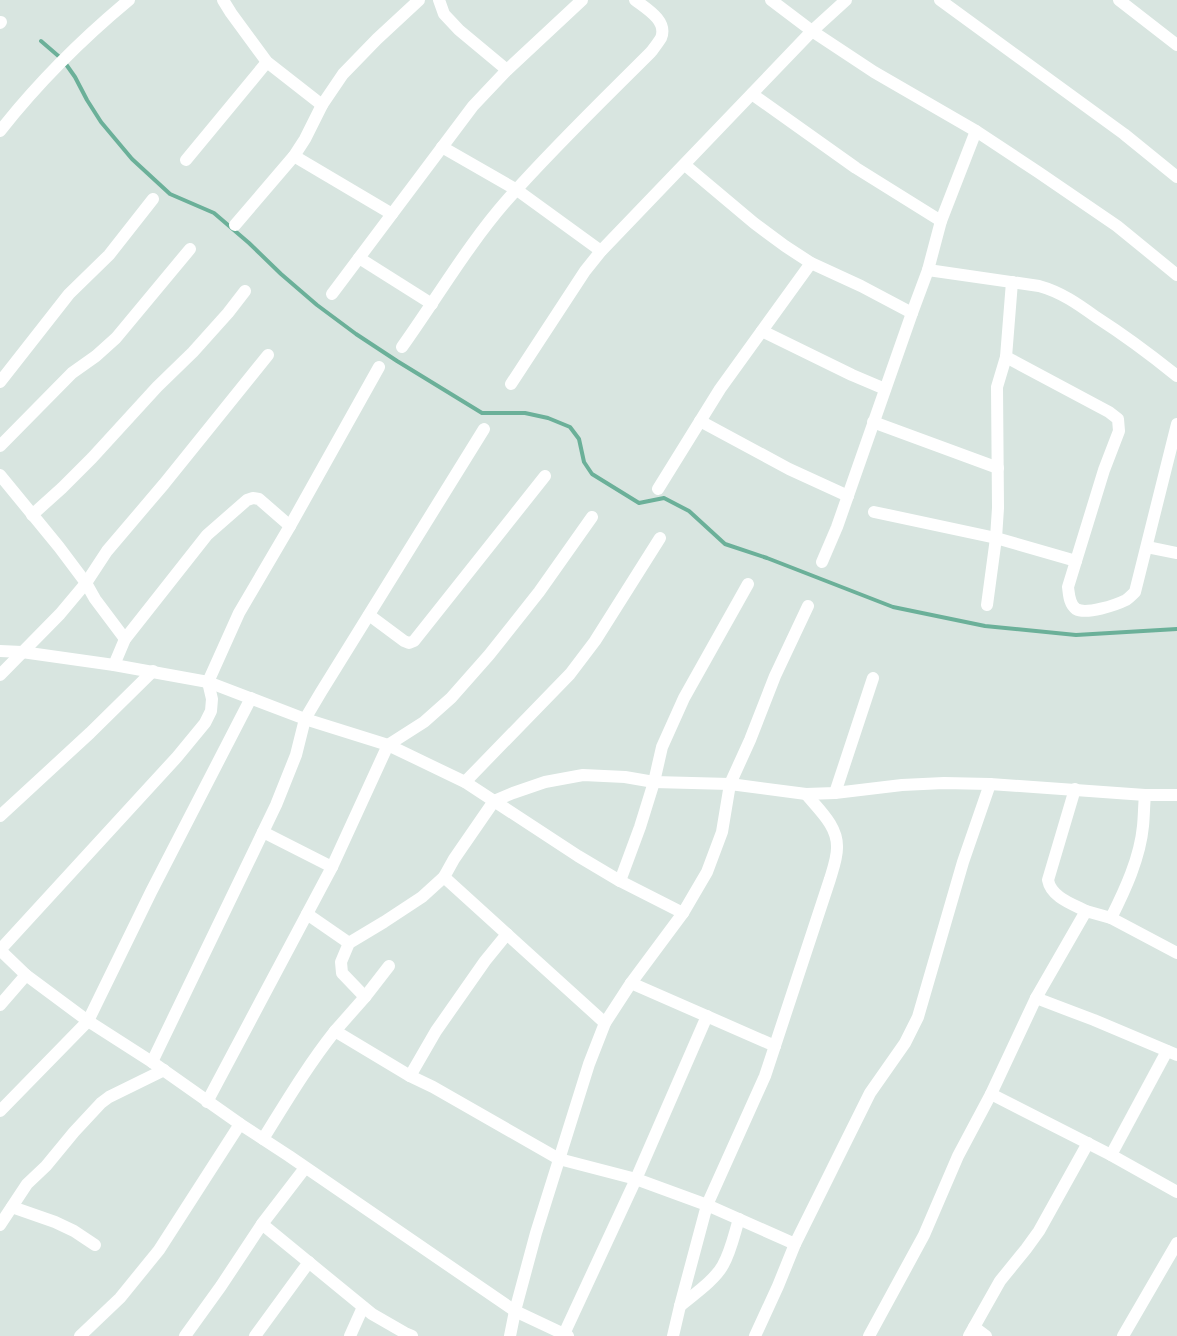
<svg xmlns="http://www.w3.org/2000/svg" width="1177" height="1336" font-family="Karla,sans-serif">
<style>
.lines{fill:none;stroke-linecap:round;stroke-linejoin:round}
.stream{stroke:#6bb099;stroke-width:4}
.minor{stroke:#fff;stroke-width:12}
</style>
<rect width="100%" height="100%" fill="#d8e5e0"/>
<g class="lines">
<!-- stream -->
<path class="stream" d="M41,41L63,60L75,77L87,100L101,122L132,159L170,194L214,213L249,243L281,274L317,305L356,334L397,361L482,413H525L548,418L570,427L579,439L584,462L592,474L639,503L664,498L689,511L725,544L767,558L893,607L985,626L1076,635L1177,629"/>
<!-- minor -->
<g class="minor">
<path d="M223,0L231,13L267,62L322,105"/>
<path d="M439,0L444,14L459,30L507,70"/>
<path d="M771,0L812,31L874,72L976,131L1038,172L1117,226L1177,275"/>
<path d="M940,0L1124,134L1177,177"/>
<path d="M1119,0L1177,45"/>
<path d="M0,23L1,22"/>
<path d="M752,94L856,168L941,221"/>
<path d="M0,131C38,83 82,39 129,0"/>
<path d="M442,147L517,190L601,251"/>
<path d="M294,156L392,214"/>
<path d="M186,160L267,62"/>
<path d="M685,165L754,223L785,246L811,263L861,286L912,313"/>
<path d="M235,225L294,156L305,139L322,105L343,74L377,39L419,0"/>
<path d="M359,258L432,304"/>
<path d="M928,270L1039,286C1061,292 1078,304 1096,317C1124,335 1151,355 1177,376"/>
<path d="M332,294L473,106L507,70L582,0"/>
<path d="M762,331L852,375L885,389"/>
<path d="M402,347C437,298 469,243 508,199C553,148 603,100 651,52C654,48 658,43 661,38C668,21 647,9 635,0"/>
<path d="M1006,357L1109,412L1118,419L1119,431L1104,470L1068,587C1069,594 1069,604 1076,609C1086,615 1116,605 1126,600C1129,598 1132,595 1135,592L1177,424"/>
<path d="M0,382L69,294L109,255L153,199"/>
<path d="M511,384L585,271L601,251L812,31L846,0"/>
<path d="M700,421L789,469L848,496"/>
<path d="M873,422L998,468"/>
<path d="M0,446L72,373L96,356L116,338L190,249"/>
<path d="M0,475L59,547L86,583L95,599L125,639"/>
<path d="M658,489L720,389L811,263"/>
<path d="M874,512L996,538L1076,561"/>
<path d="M32,515L62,488L92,458L157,387L193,352L228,313L245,291"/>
<path d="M1147,547L1177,553"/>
<path d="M822,562L837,527L912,313L928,270L941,221L976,131"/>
<path d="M987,605L996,538L998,508L997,387L1006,357L1012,282"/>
<path d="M369,615L404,641L409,643L414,641L545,476"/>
<path d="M0,651L22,652L114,665L208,682L305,719L388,745L465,782L578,856L620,881L683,913"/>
<path d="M114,665L125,639L207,535L247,500L253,498L259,499L290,526"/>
<path d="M0,675L60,614L86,583L107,551L164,484L268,355"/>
<path d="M465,782L570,674L595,641L660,538"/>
<path d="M1075,789L1048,880C1051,897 1072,904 1086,911"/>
<path d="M835,793L873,678"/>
<path d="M0,816L90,733L153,671"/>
<path d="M263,832L332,867"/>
<path d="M620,881L640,827L654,782L662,747L684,698L748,584"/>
<path d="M307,914L349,943"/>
<path d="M1111,918L1177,953"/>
<path d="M0,950L177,757L205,723L211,711L212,699L208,682L239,613L290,526L379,367"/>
<path d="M0,950L26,975L88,1021L152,1062L240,1124L289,1156L515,1311L568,1336"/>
<path d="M631,983L775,1046"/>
<path d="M365,997L342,973L341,962L349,943L384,922L422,897L444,877"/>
<path d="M1036,998L1094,1020L1177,1055"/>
<path d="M0,1005L26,975"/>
<path d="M605,1023L444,877L454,859L494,801L513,793L545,782L583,775L625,777L654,782L730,784L806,794L835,793L902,785L944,783L990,784L1145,795H1177"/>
<path d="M335,1031L365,997L389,966"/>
<path d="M152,1062L276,805L296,755L305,719L321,692L484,429"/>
<path d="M410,1076L436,1031L485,961L507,934"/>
<path d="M991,1094L1111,1155L1177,1192"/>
<path d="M207,1102L332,867L388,745L424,722L451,698L489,655L539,592L592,517"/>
<path d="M0,1111L88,1021L151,892L251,698"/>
<path d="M263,1139C286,1102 308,1065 335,1031L410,1076L433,1087L559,1159L636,1179L707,1205L795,1244"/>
<path d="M1111,1155L1167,1051"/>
<path d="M12,1207L55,1222L74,1231L95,1245"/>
<path d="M262,1224L372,1314L405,1333L412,1336"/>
<path d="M0,1225L27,1184L46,1166L74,1132L101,1103L109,1097L164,1070"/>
<path d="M680,1306C693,1295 715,1280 723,1265C731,1251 734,1235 739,1219"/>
<path d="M974,1327L986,1336"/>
<path d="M564,1334L636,1179L707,1016"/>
<path d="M80,1336L120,1298L159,1250L240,1124"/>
<path d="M185,1336L221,1286L262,1224L305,1168"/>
<path d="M255,1336L309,1262"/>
<path d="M350,1336L363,1307"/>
<path d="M510,1336L515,1311L536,1233L589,1064L605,1023L631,983L683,913L707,872L722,832L730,784L750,740L775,676L808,606"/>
<path d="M673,1336L680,1306L707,1205L765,1076L830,879C833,869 837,858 837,848C838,826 819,810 806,794"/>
<path d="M755,1336L778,1286L795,1244L870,1093L905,1043L918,1017L963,862L990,784"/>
<path d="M869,1336L924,1235L958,1156L991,1094L1036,998L1086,911L1111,918C1125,890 1140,858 1143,826C1144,816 1144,805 1145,795"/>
<path d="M969,1336L1000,1281L1026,1249L1039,1231L1088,1143"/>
<path d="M1123,1336L1177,1243"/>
</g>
</g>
</svg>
